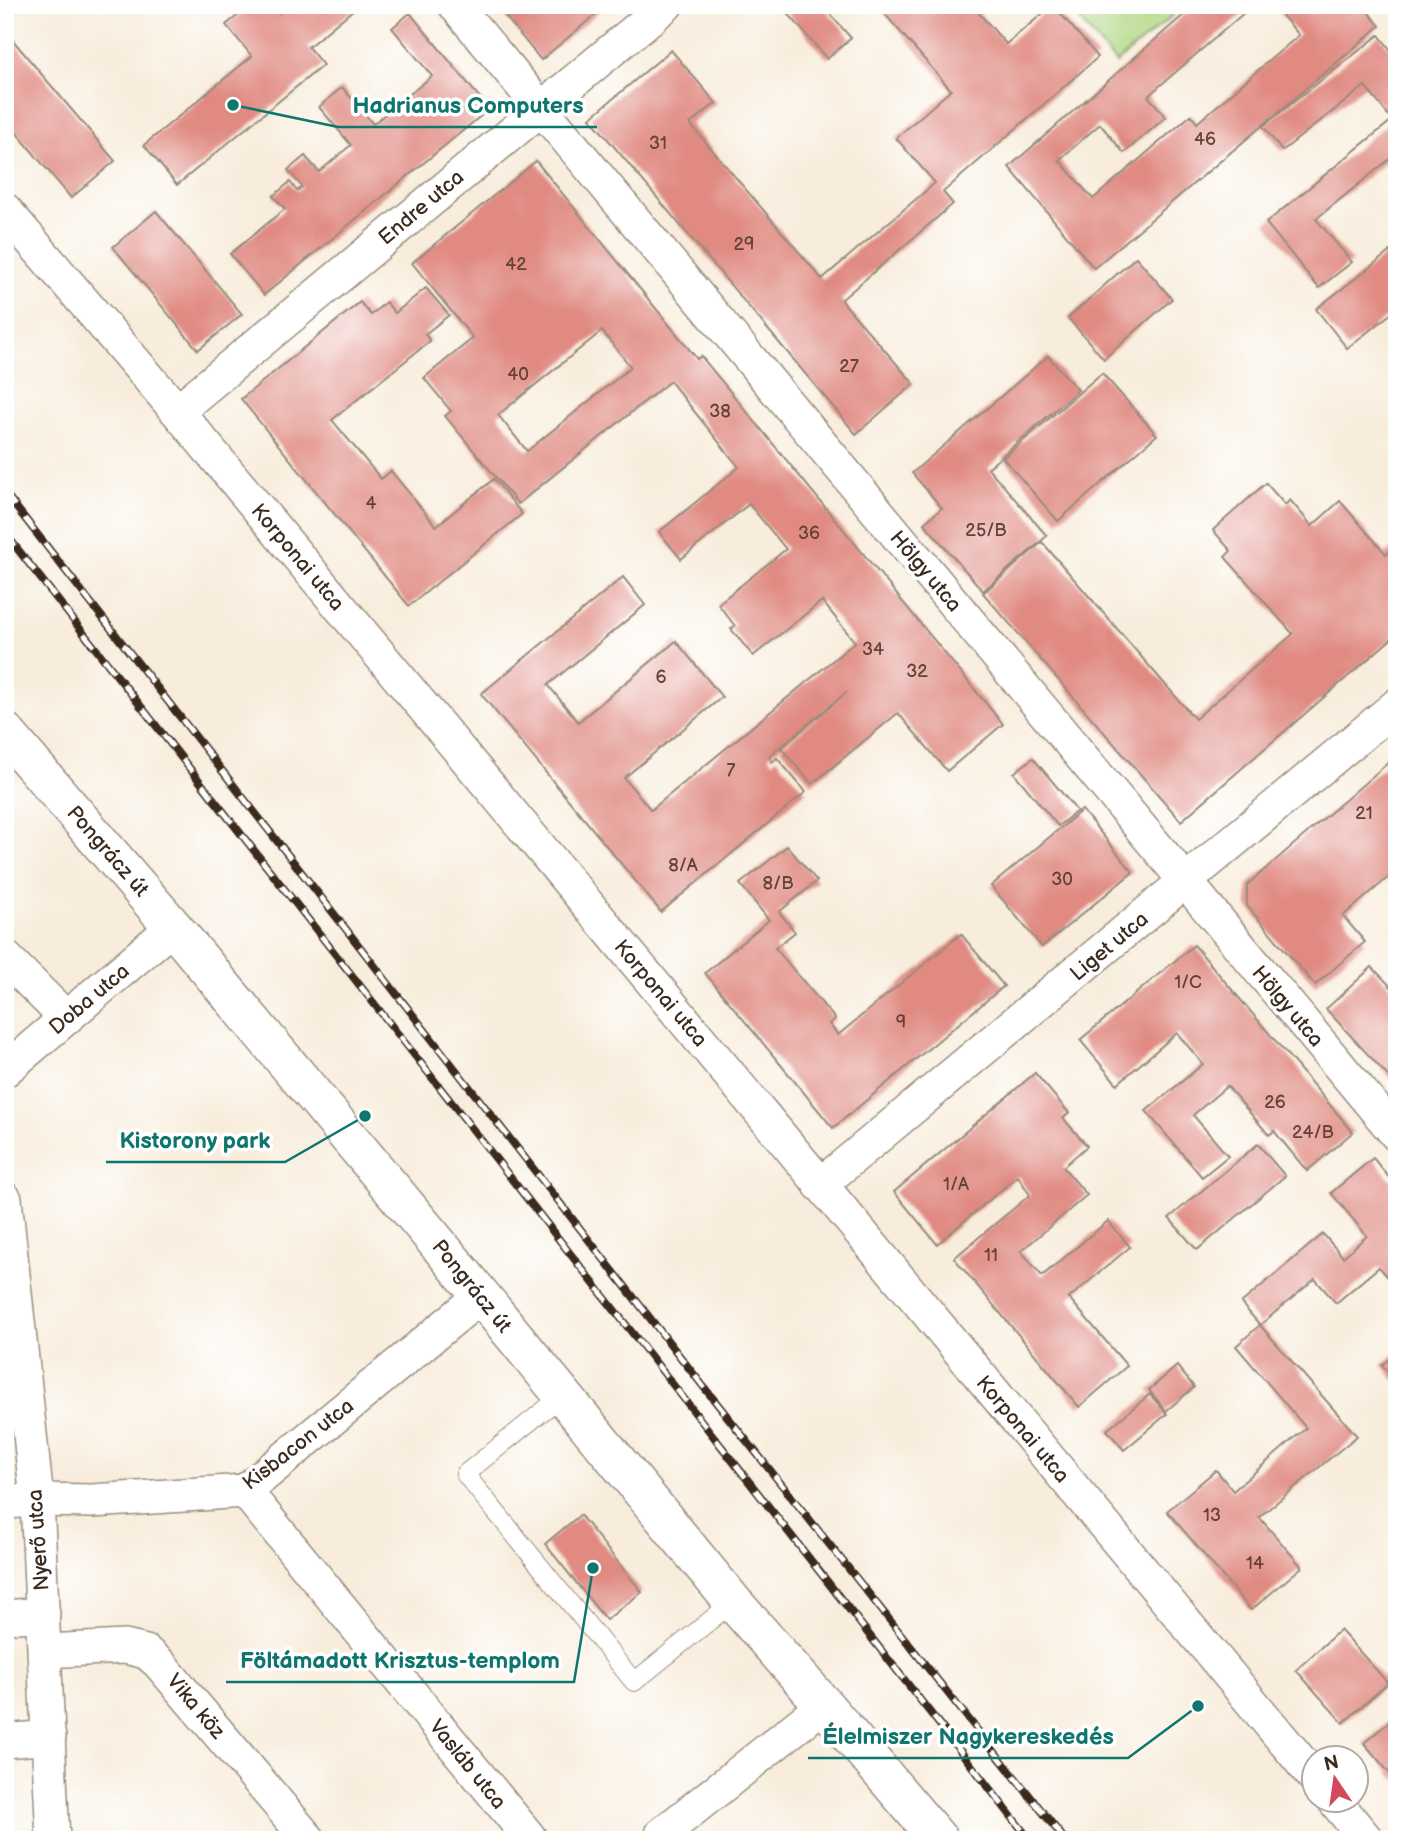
<svg xmlns="http://www.w3.org/2000/svg" width="1402" height="1845" font-family="'Balsamiq Sans',sans-serif">
<style>
.green{fill:#b0d781;stroke:#768050;stroke-width:2}
.building{fill:#e08a82;fill-rule:evenodd}
.lines{fill:none;stroke-linecap:round;stroke-linejoin:round}
.service-casing{stroke:#9a8c7d;stroke-width:20}
.minor-casing{stroke:#9a8c7d;stroke-width:36}
.tertiary-casing{stroke:#9a8c7d;stroke-width:41}
.path{stroke:#9a8c7d;stroke-width:4.5;stroke-dasharray:5 5;stroke-linecap:butt}
.service{stroke:#fff;stroke-width:18}
.minor{stroke:#fff;stroke-width:33}
.tertiary{stroke:#fff;stroke-width:38}
.rail-casing{stroke:#3b2a1e;stroke-width:8}
.rail{stroke:#fff;stroke-width:5;stroke-dasharray:16;stroke-linecap:butt}
.labels{text-anchor:middle;stroke-width:7;stroke-linejoin:round;paint-order:stroke}
.number-label{font-size:18px;fill:#644237}
.street-label{font-size:21px;fill:#3b2a1e;stroke:#fff}
.leader{fill:none;stroke:#0f766e;stroke-width:2.5}
.callout-dot{fill:#0f766e;stroke:#fff;stroke-width:2.5}
.callout-label{font-size:23px;text-anchor:middle;font-weight:bold;fill:#0f766e;stroke:#fff;stroke-width:7;stroke-linejoin:round;paint-order:stroke}
</style>
<rect width="100%" height="100%" fill="#fff"/>
<filter id="ink" filterUnits="userSpaceOnUse"><feTurbulence type="fractalNoise" baseFrequency=".0143" numOctaves="2"/><feDisplacementMap in="SourceGraphic" scale="14" xChannelSelector="R" yChannelSelector="G"/><feConvolveMatrix kernelMatrix="1 2 1 2 8 2 1 2 1" color-interpolation-filters="sRGB"/></filter>
<filter id="wash" filterUnits="userSpaceOnUse"><feTurbulence type="fractalNoise" baseFrequency=".00686" numOctaves="4" result="noise"/><feDisplacementMap in="SourceGraphic" scale="28" xChannelSelector="R" yChannelSelector="G"/><feGaussianBlur stdDeviation="1.57" result="paint"/><feColorMatrix in="noise" values="0 0 0 0 0 0 0 0 0 0 0 0 0 0 0 0 0 1.4 0 .05"/><feComposite in="paint" operator="in"/></filter>
<g filter="url(#wash)">
<rect width="100%" height="100%" fill="#f8eddc"/>
<!-- green -->
<path class="green" d="M1067,5H1185L1116,63Z"/>
<g id="blocks">
<!-- building -->
<g class="building">
<path d="M251,5H272L279,13L289,5H359L308,47L323,65L177,185L144,145L252,56L226,25Z"/>
<path d="M496,5H607L541,60Z"/>
<path d="M781,5H822L851,38L827,59Z"/>
<path d="M877,5H972L1006,44L1053,5L1098,57L943,192L953,204L841,300L914,384L856,434L590,118L671,50L716,103L690,124L822,279L935,183L896,138L951,90Z"/>
<path d="M1195,5H1253L1148,96L1166,117L1124,153L1100,124L1059,160L1093,199L1191,115L1197,123L1299,35L1273,5H1362L1380,26L1094,268L1009,167Z"/>
<path d="M410,13L489,109L264,295L230,254L285,209L273,196L290,182L297,191L302,187L288,170L305,156L319,172L351,145L319,107L342,87L373,124L432,76L392,28Z"/>
<path d="M5,31L115,161L71,198L5,119Z"/>
<path d="M1379,35L1397,58V153L1316,219L1352,262L1319,288L1266,223L1392,120L1365,86L1282,151L1263,126Z"/>
<path d="M536,161L697,359L701,356L1003,724L947,771L898,713L812,784L781,748L847,692L769,756L772,762L777,758L806,792L661,912L481,694L623,577L645,605L548,685L578,722L676,641L722,697L624,778L651,810L855,642L822,601L753,656L731,629L735,626L718,604L786,549L749,504L681,559L659,532L739,467L670,381L518,504L445,416L451,411L424,378L473,338L412,263ZM602,331L631,367L527,451L498,415Z"/>
<path d="M156,211L242,314L198,350L113,247Z"/>
<path d="M1397,246V309L1347,348L1316,309Z"/>
<path d="M1136,257L1172,299L1104,359L1068,318Z"/>
<path d="M426,288L449,315L425,334L430,341L332,420L381,479L391,471L436,526L494,479L522,514L409,606L241,399L360,302L371,315L386,302L395,313Z"/>
<path d="M1048,356L1078,390L988,468L1047,536L983,591L924,523L942,508L912,473Z"/>
<path d="M1102,373L1157,435L1058,521L1003,458Z"/>
<path d="M1266,483L1285,505L1290,500L1312,526L1340,501L1386,554L1397,545V634L1181,821L983,593L1042,542L1195,719L1293,634L1225,557L1231,551L1213,530Z"/>
<path d="M1397,755V870L1343,916L1365,942L1315,985L1247,906V885Z"/>
<path d="M1033,758L1077,811L1058,826L1014,773Z"/>
<path d="M1082,810L1133,872L1042,947L991,886Z"/>
<path d="M787,846L817,881L779,912L795,932L775,948L835,1019L829,1024L838,1035L961,934L1004,986L833,1128L705,973L769,920L740,884Z"/>
<path d="M1194,945L1353,1132L1307,1171L1274,1131L1269,1135L1227,1086L1193,1115L1228,1156L1202,1177L1146,1111L1203,1064L1177,1033L1117,1084L1080,1040Z"/>
<path d="M1372,967L1397,993V1086L1326,1009Z"/>
<path d="M1035,1073L1069,1113L1063,1118L1087,1146L1063,1167L1087,1195L1021,1251L1042,1276L1108,1221L1130,1247L1069,1298L1127,1366L1079,1407L954,1258L1030,1195L1018,1176L937,1244L894,1192Z"/>
<path d="M1258,1144L1285,1176L1197,1250L1169,1218Z"/>
<path d="M1373,1158L1397,1187V1288L1379,1267L1336,1303L1315,1279L1260,1325L1357,1436L1259,1517L1302,1567L1251,1610L1167,1511L1216,1470L1233,1491L1306,1428L1236,1346L1260,1325L1241,1303L1323,1234L1343,1257L1367,1236L1331,1193Z"/>
<path d="M1397,1352V1383L1382,1365Z"/>
<path d="M1177,1366L1194,1387L1166,1411L1149,1390Z"/>
<path d="M1150,1394L1167,1414L1124,1450L1107,1430Z"/>
<path d="M580,1515L642,1592L606,1620L545,1544Z"/>
<path d="M1340,1630L1388,1683L1343,1723L1296,1670Z"/>
<path d="M1397,1715V1782L1364,1743Z"/>
</g>
</g>
</g>
<g filter="url(#ink)">
<use href="#blocks" fill-opacity="0" stroke="#9a8c7d" stroke-width="2"/>
<g class="lines">
<!-- service casing -->
<g class="service-casing">
<path id="service" d="M563,1395L465,1474L634,1682L733,1602"/>
</g>
<!-- minor casing -->
<g class="minor-casing">
<g id="minor">
<path d="M455,5L1397,1135"/>
<path d="M5,210L177,411L1314,1777"/>
<path d="M177,411L666,5"/>
<path d="M5,957L66,1018"/>
<path d="M5,1070L173,927"/>
<path d="M820,1185L1397,705"/>
<path d="M5,1199L37,1500L53,1840"/>
<path d="M245,1491L529,1837"/>
<path d="M5,1502L37,1500L92,1501L245,1491L481,1296"/>
<path d="M5,1617L43,1614"/>
<path d="M45,1651L125,1647L146,1652L159,1663L309,1840"/>
<path d="M5,1741L49,1737"/>
<path d="M1334,1800L1367,1840"/>
<path d="M662,1834L824,1705"/>
</g>
</g>
<!-- tertiary casing -->
<g class="tertiary-casing">
<path id="tertiary" d="M5,732L173,927L459,1269L733,1602L824,1705L939,1840"/>
</g>
<!-- path -->
<path class="path" d="M562,1837L630,1835"/>
<!-- service -->
<use href="#service" class="service"/>
<!-- minor -->
<use href="#minor" class="minor"/>
<!-- tertiary -->
<use href="#tertiary" class="tertiary"/>
<!-- rail casing -->
<g class="rail-casing">
<g id="rail">
<path d="M5,493L703,1386L1065,1840"/>
<path d="M5,533L1030,1840"/>
</g>
</g>
<!-- rail -->
<use href="#rail" class="rail"/>
</g>
</g>
<g class="labels">
<!-- number labels -->
<g class="number-label">
<text x="1205" y="145">46</text>
<text x="658" y="149">31</text>
<text x="744" y="250">29</text>
<text x="516" y="270">42</text>
<text x="849" y="372">27</text>
<text x="518" y="380">40</text>
<text x="720" y="417">38</text>
<text x="371" y="509">4</text>
<text x="986" y="536">25/B</text>
<text x="809" y="539">36</text>
<text x="873" y="655">34</text>
<text x="917" y="677">32</text>
<text x="661" y="683">6</text>
<text x="731" y="776">7</text>
<text x="1364" y="819">21</text>
<text x="683" y="871">8/A</text>
<text x="1062" y="885">30</text>
<text x="778" y="889">8/B</text>
<text x="1188" y="988">1/C</text>
<text x="901" y="1028">9</text>
<text x="1275" y="1108">26</text>
<text x="1313" y="1138">24/B</text>
<text x="956" y="1190">1/A</text>
<text x="991" y="1261">11</text>
<text x="1212" y="1521">13</text>
<text x="1255" y="1569">14</text>
</g>
<!-- street labels -->
<g class="street-label">
<text transform="translate(421 207) rotate(-40)" y="7">Endre utca</text>
<text transform="translate(298 557) rotate(50)" y="7">Korponai utca</text>
<text transform="translate(926 571) rotate(50)" y="7">Hölgy utca</text>
<text transform="translate(108 851) rotate(49)" y="7">Pongrácz út</text>
<text transform="translate(1109 946) rotate(-40)" y="7">Liget utca</text>
<text transform="translate(661 993) rotate(50)" y="7">Korponai utca</text>
<text transform="translate(89 999) rotate(-40)" y="7">Doba utca</text>
<text transform="translate(1288 1006) rotate(50)" y="7">Hölgy utca</text>
<text transform="translate(472 1286) rotate(51)" y="7">Pongrácz út</text>
<text transform="translate(1023 1429) rotate(50)" y="7">Korponai utca</text>
<text transform="translate(298 1444) rotate(-38)" y="7">Kisbacon utca</text>
<text transform="translate(38 1540) rotate(-94)" y="7">Nyerő utca</text>
<text transform="translate(196 1706) rotate(50)" y="7">Vika köz</text>
<text transform="translate(468 1764) rotate(51)" y="7">Vasláb utca</text>
</g>
</g>
<!-- callouts -->
<path class="leader" d="M233 105L338 127H597M365 1116L285 1162H106M593 1568L574 1682H226M1198 1706L1128 1758H808"/>
<g class="callout-dot">
<circle cx="233" cy="105" r="7"/>
<circle cx="365" cy="1116" r="7"/>
<circle cx="593" cy="1568" r="7"/>
<circle cx="1198" cy="1706" r="7"/>
</g>
<g class="callout-label">
<text x="468" y="113">Hadrianus Computers</text>
<text x="195" y="1148">Kistorony park</text>
<text x="400" y="1668">Föltámadott Krisztus-templom</text>
<text x="968" y="1744">Élelmiszer Nagykereskedés</text>
</g>
<!-- margin -->
<rect width="1402" height="1845" fill="none" stroke="#fff" stroke-width="28"/>
<!-- north arrow -->
<g transform="translate(1335 1779) rotate(347)"><circle r="33" fill="#ffffff" stroke="#b1aaa5" stroke-width="2"/>
<path d="M0-5L12 26L0 18L-12 26Z" fill="#d1495b"/>
<text y="-10" font-size="19" font-weight="bold" text-anchor="middle" fill="#3b2a1e">N</text>
</g>
</svg>
